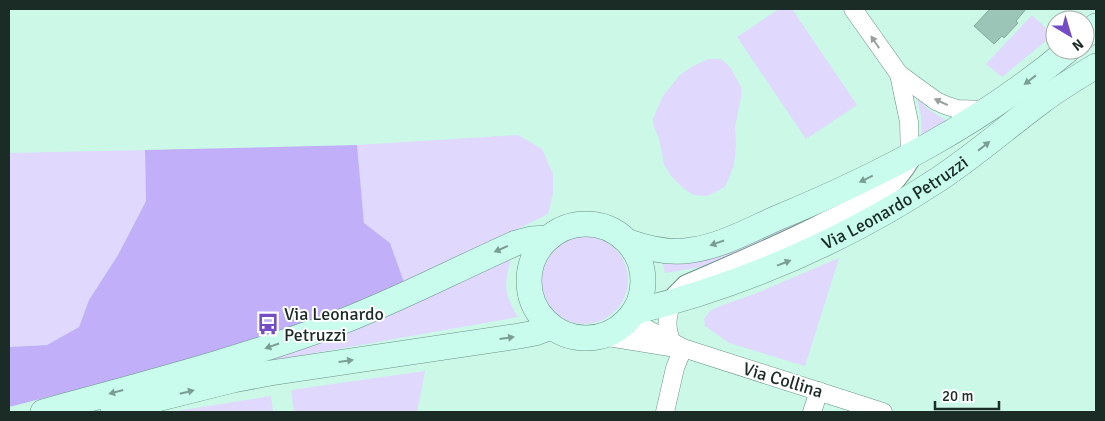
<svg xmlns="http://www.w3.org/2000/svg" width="1105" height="421" font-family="Signika,sans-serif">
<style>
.green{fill:#e0d8fd}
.forest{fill:#c1b0f9}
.building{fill:#9bc5b6;stroke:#81a99b}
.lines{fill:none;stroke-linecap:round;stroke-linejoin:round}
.minor-casing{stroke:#6b9385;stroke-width:19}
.tertiary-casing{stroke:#6b9385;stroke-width:24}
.secondary-casing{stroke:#6b9385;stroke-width:26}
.minor{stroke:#fff;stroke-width:18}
.tertiary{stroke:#fff;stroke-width:22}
.secondary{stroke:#cafcee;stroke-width:25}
.oneway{fill:#98a09d}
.oneway2{fill:#7b9e94}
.labels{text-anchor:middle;stroke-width:4;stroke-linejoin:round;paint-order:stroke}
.street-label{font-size:18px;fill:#1b2b26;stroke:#fff}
.poi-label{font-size:18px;fill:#1b2b26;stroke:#fff;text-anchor:start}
</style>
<rect width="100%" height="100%" fill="#ccf8e8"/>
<!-- green -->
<g class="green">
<path d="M779,9H792L857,105L806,139L737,37Z"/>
<path d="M1032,15L1053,35L1002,77L986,64Z"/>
<path d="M709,59H721L730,67L741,87V97L735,127L736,145L734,165L725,187L707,196L693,195L682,187L671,176L664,164L659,138L654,127L653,119L663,96L680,75L693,66Z"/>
<path d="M917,99L929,110L949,122L922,137L921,116Z"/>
<path d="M518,135L542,149L553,174V193L548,214L405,285L390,243L364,224L357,145Z"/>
<path d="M145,150L146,201L118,255L89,300L79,327L47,345L9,347V153Z"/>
<path d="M821,208L829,213L706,266L665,273L663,263L674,262Z"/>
<circle cx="584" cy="280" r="44"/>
<path d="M513,252C505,280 501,291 518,317L242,366Z"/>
<path d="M839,258L805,366L729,343L705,326L704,319L710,311L720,306L757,293Z"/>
<path d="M425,371L417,412H288L294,411L291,390Z"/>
<path d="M271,396L273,412H170Z"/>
</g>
<!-- forest -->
<path class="forest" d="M357,145L364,223L390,243L405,285L353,308L166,367L9,407V347L47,345L79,327L89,300L118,255L146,201L145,150Z"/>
<!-- building -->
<path class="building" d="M990,9H1026L1016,21L1018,23L1004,38L1002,36L994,44L974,26Z"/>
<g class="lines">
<!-- minor casing -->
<g class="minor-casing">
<g id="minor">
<path d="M853,9L899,74L936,101L945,105L957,109L987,110"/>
<path d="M899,74L909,122L910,157"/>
<path d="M672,302C666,318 666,329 672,343"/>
<path d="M630,317L643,327L683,348L883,412"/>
<path d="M602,336L670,347"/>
<path d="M665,412L675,368L683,348"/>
<path d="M812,412L819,391"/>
</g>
</g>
<!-- tertiary casing -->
<g class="tertiary-casing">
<path id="tertiary" d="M677,296L687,286C733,266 779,247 824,224C842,215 861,207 878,195C891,184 901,172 910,157"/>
</g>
<!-- secondary casing -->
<g class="secondary-casing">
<g id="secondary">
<path d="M1085,36L1096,26"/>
<circle cx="586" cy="281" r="57"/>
<path d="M629,242C649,249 671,254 692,250C721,246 750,230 777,218C881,175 981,123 1068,50"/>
<path id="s1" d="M634,312C743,285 845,241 939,179C975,155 1007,127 1042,101C1059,88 1078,77 1096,66"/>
<path d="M113,410L233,380L270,373L519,336L535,333L551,327"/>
<path d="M43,412C140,385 238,360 333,325C395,302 455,270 516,243L531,239L548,238"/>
</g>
</g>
<!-- minor -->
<use href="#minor" class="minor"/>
<!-- tertiary -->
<use href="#tertiary" class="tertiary"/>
<!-- secondary -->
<use href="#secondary" class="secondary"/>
</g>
<!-- one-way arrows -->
<defs><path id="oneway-solid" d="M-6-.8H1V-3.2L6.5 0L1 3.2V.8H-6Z" transform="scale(1.25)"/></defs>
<g class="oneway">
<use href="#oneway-solid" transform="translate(875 42) rotate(-124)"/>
<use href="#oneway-solid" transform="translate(941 102) rotate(-155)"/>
</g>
<g class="oneway2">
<use href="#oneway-solid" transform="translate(1030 80) rotate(142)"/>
<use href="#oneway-solid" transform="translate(984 146) rotate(-38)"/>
<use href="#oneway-solid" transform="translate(866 179) rotate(154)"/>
<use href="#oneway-solid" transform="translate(717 243) rotate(161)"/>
<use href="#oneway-solid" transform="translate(501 249) rotate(156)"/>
<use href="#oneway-solid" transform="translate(784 263) rotate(-21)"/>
<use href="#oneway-solid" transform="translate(507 338) rotate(-8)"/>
<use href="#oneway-solid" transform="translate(272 346) rotate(161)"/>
<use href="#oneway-solid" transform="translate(346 361) rotate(-8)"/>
<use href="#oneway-solid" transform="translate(116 392) rotate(165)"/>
<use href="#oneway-solid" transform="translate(187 392) rotate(-14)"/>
</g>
<!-- icons -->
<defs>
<g id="bus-bare" transform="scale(1.725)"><path d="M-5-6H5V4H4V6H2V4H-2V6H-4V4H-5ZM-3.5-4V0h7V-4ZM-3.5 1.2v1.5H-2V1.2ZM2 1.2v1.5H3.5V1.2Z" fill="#744cc5" stroke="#fff" stroke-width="2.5" paint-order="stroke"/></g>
</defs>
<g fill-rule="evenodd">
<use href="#bus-bare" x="268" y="324"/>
</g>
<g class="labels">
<!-- street labels -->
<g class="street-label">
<text dy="6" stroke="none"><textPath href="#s1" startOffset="284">Via Leonardo Petruzzi</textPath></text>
<text transform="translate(783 380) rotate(17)" y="6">Via Collina</text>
</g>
<!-- poi labels -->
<g class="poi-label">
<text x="284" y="320">Via Leonardo<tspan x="284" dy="21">Petruzzi</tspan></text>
</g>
</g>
<!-- border -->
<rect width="1105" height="421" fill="none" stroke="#1b2b26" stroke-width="20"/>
<!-- north arrow -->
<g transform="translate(1070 35) rotate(142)"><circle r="24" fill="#ffffff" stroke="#a4aaa8"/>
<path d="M0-4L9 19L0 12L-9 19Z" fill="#744cc5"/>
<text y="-8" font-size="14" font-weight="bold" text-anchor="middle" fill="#1b2b26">N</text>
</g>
<!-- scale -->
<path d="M935 401v8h64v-8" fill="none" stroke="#1b2b26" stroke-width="2.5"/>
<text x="942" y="401" font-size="15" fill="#1b2b26" stroke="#ffffff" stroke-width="4" paint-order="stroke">20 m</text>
</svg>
